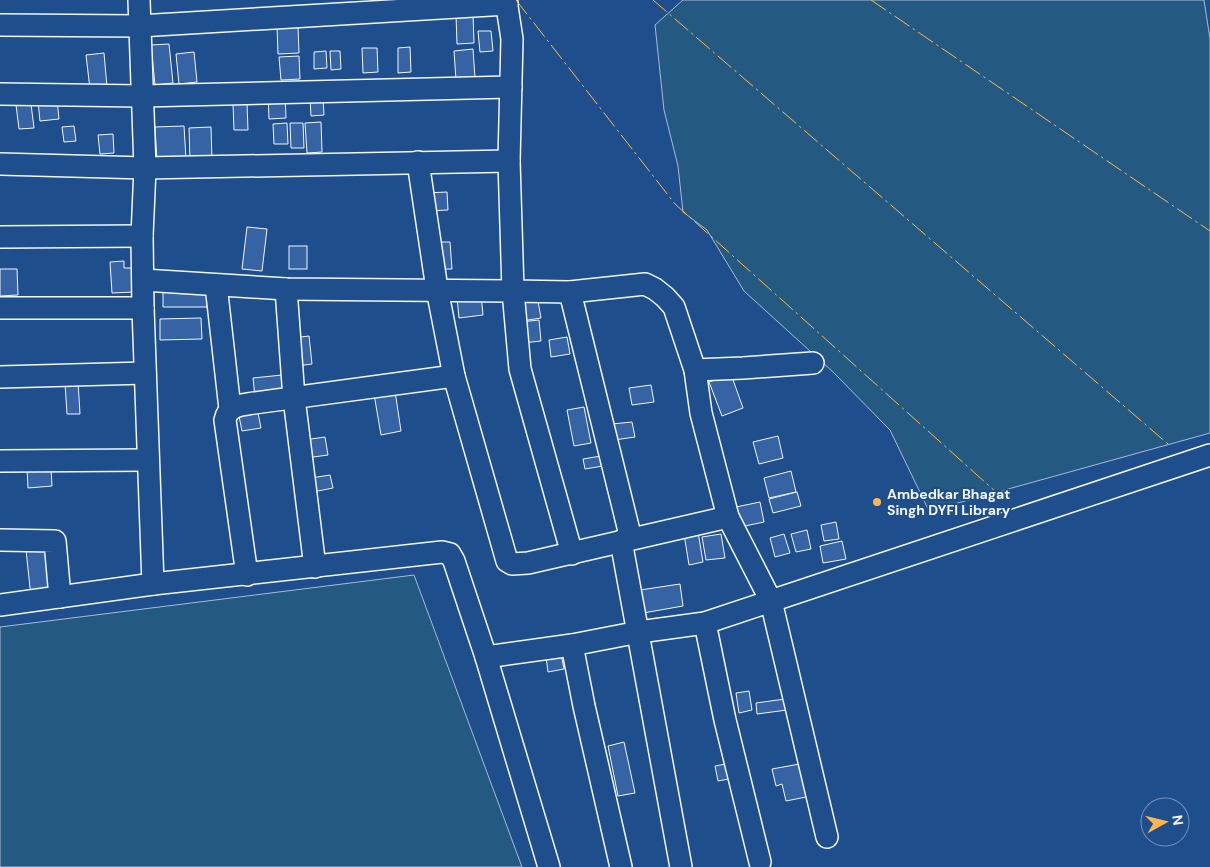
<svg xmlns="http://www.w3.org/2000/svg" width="1210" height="867" font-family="'DM Sans',sans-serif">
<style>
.green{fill:#245a82;stroke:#a8bbd7}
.building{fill:#3563a3;stroke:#f2f6ff}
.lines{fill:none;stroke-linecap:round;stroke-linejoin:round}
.minor-casing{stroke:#f2f6ff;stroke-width:24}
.minor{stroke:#1f4e8c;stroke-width:21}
.power{stroke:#ffb74d;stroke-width:1;stroke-dasharray:18 4 2.5 4;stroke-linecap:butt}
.poi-dot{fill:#ffb74d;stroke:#1f4e8c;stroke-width:2}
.labels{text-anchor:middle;stroke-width:4;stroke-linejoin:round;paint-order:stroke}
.poi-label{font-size:14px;font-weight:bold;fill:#f2f6ff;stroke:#1f4e8c;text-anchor:start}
</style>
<rect width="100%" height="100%" fill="#1f4e8c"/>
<!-- green -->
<g class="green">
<path d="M683,0H1204L1210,39V433L929,511L890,430L833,372L744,291L707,230L683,212L678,166L664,110L655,25Z"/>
<path d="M414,575L522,867H0V627Z"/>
</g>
<!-- building -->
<g class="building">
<path d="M473,14L474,43L457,44L456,15Z"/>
<path d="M298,26L299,53L278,54L277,27Z"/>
<path d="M478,31H491L493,51L480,52Z"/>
<path d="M169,44L173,83L155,85L151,45Z"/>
<path d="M410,47L411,72L398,73V48Z"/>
<path d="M362,48H377L378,72L363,73Z"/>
<path d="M473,49L475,78L456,80L454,51Z"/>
<path d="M326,51L327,68L314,69V52Z"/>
<path d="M330,51H340L341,69L331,70Z"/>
<path d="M194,52L197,82L179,84L176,54Z"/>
<path d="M104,53L107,87L90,89L86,55Z"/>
<path d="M299,56L300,79L281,80L279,57Z"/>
<path d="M285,93L286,118L269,119L268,94Z"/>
<path d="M323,97L324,115L311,116L310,98Z"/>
<path d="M57,99L59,119L40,121L38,101Z"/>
<path d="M31,104L34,128L19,129L16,105Z"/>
<path d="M233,104H247L248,130H234Z"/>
<path d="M321,122L322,152L307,153L305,123Z"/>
<path d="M287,123L288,144H274L273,124Z"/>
<path d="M290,123H303L304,148H291Z"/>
<path d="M74,126L76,141L64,142L62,127Z"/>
<path d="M184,126L186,159L157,161L155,127Z"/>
<path d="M211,127L212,160L190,161L189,128Z"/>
<path d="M113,134L114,153L100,154L98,135Z"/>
<path d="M447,192L448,210L426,211L425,193Z"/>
<path d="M247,227L267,229L262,271L242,269Z"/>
<path d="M435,242H450L452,269H435Z"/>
<rect x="289" y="246" width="18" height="23"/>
<path d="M124,261V268H133L134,292L112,293L110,262Z"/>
<path d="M0,269H17L18,295L0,296Z"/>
<path d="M163,287L207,288V307H163Z"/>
<path d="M481,294L483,315L459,318L457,297Z"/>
<path d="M538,301L541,318L522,321L519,303Z"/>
<path d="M201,318L202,339L160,340V319Z"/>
<path d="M539,320L541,341L522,343L520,322Z"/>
<path d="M309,336L312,364L297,366L293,338Z"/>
<path d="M567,337L570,354L551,357L549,340Z"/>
<path d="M731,374L743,408L722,416L709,382Z"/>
<path d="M282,375L283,394L255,397L253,378Z"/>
<path d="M78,382L80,414H67L65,383Z"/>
<path d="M651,385L654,402L632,405L629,388Z"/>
<path d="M395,391L401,431L381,435L374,394Z"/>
<path d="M584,407L591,443L574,446L567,410Z"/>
<path d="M257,408L261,428L242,431L238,411Z"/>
<path d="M632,422L635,437L614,440L612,424Z"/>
<path d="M778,436L783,458L759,464L753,442Z"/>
<path d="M325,437L328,455L306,458L304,440Z"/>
<path d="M601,456L603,466L585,469L583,459Z"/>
<path d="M51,468L52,486L28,488L27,469Z"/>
<path d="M791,471L796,492L769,498L764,478Z"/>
<path d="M330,475L333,488L313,492L311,478Z"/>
<path d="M797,492L801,506L773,513L769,499Z"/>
<path d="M760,502L764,522L740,527L736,507Z"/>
<path d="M836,522L839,539L824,541L821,525Z"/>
<path d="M807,530L811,549L796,552L791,534Z"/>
<path d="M698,532L703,562L689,565L684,534Z"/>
<path d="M721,534L725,558L706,560L702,537Z"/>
<path d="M784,534L790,553L775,557L770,538Z"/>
<path d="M842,541L846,559L823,563L820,546Z"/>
<path d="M50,548L55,594L31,597L26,550Z"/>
<path d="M680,584L683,606L643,613L640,590Z"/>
<path d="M561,654L564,669L548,672L546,657Z"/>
<path d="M749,691L752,710L739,713L736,693Z"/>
<path d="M785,699L787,710L757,714L756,703Z"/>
<path d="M624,742L635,793L618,796L608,746Z"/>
<path d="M731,763L734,778L718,781L715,766Z"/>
<path d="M805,763L811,796L786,801L782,784L776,786L772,769Z"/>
</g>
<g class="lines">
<!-- minor casing -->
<g class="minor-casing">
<g id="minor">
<path d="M139,0L145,168L142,236L143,308L153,584"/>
<path d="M506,0L512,39L509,161L513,291L570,292L645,284L655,289L665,297L674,307L695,370L701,413L728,517L771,601L1210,455"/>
<path d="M0,25L139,26L507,4"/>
<path d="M0,94L142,96L511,87"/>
<path d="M418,162L437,289L454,376L507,561L512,564L528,563L728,517"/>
<path d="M0,164L145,168L509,161"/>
<path d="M0,237L142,236"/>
<path d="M143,280L286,289L513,291L520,369L572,554"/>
<path d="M216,285L230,409"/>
<path d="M286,289L294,398L315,567"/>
<path d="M570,292L631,539"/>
<path d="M0,308H143"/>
<path d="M695,370L743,368L813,363"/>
<path d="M0,377L145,373"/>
<path d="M0,461L148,460"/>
<path d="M0,540L55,541L60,597"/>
<path d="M621,541L681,867"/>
<path d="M247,575L225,420C228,405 241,405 254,403L454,376"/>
<path d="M0,605L153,584L442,552L450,554L454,561L486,657L549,867"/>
<path d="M705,623L725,720L760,862"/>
<path d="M572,645L584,706L621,867"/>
<path d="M486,657L572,645L639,632L705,623L771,601L827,837"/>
</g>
</g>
<!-- minor -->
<use href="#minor" class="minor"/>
<!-- power -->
<g class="power">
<path d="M516,0L675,204L996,492"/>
<path d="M653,0L1168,444"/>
<path d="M871,0L1210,231"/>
</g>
</g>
<!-- markers -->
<circle class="poi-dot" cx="877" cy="502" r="5"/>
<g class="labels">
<!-- poi labels -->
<g class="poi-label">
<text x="887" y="499">Ambedkar Bhagat<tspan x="887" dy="16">Singh DYFI Library</tspan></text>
</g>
</g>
<!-- north arrow -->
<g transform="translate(1165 822) rotate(82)"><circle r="24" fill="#1f4e8c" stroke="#7391ba"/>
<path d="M0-4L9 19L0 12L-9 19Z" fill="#ffb74d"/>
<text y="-8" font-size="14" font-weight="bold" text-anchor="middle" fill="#f2f6ff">N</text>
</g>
</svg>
